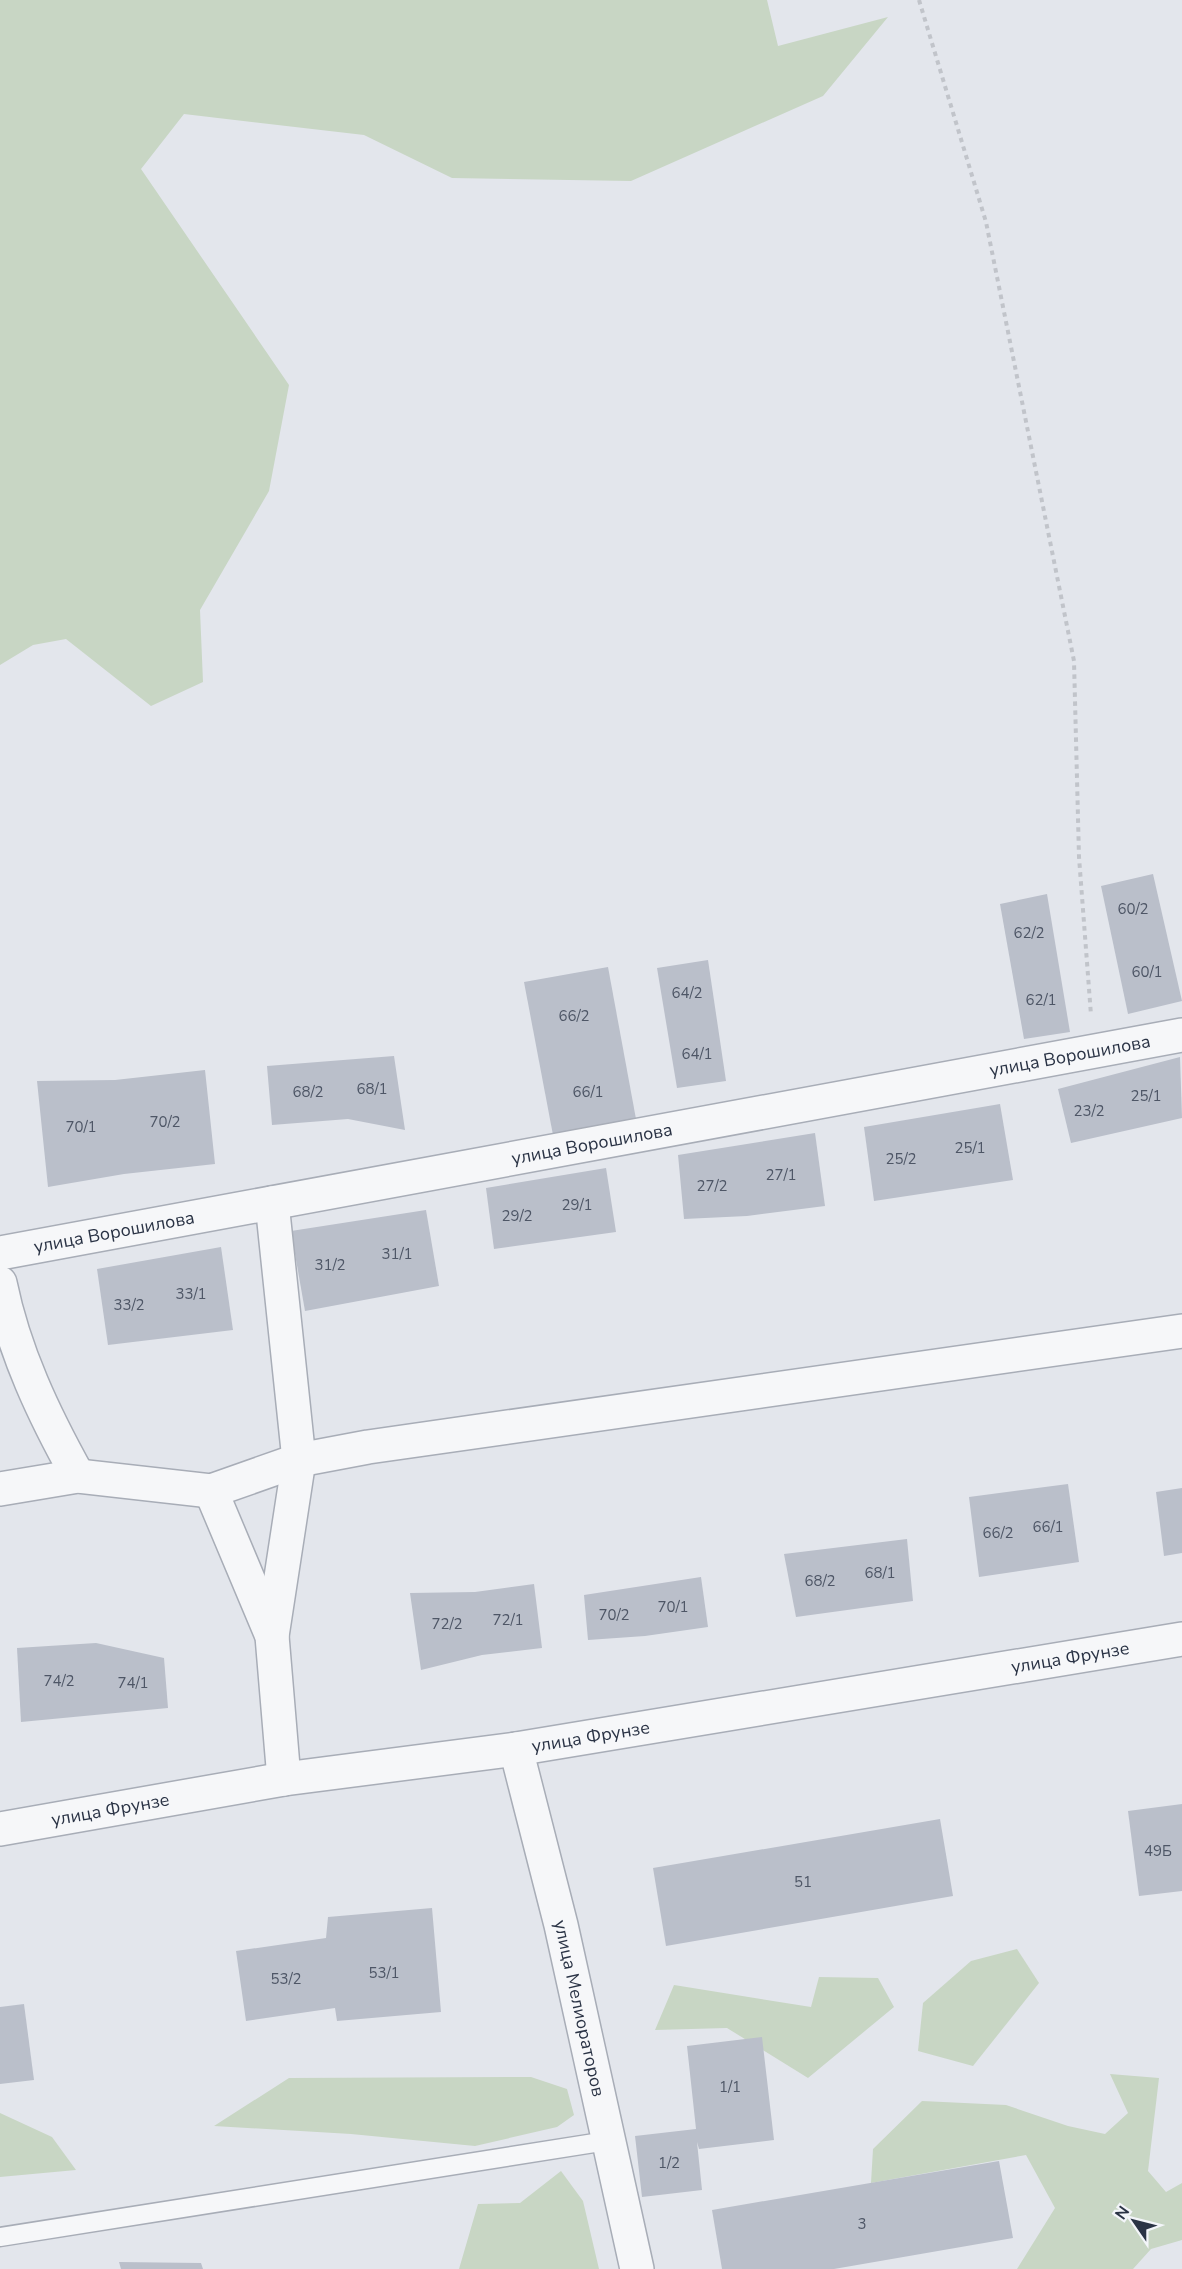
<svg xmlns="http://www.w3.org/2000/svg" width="1182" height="2269" font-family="'Nunito Sans',sans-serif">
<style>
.green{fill:#c8d6c4}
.building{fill:#babfca}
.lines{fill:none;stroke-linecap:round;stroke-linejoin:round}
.lane-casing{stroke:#a8adb7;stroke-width:21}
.street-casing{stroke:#a8adb7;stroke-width:36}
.path{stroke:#c1c4ca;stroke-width:4;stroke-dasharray:4.5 4.5;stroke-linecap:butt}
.lane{stroke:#f6f7f9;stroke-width:18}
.street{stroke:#f6f7f9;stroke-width:33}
.labels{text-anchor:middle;stroke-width:6;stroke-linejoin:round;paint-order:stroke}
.number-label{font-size:15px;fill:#4e5666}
.street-label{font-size:18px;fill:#2a3345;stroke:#f3f5f9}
</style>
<rect width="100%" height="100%" fill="#e3e6ec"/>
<!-- green -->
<g class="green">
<path d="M0,0H767L778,46L888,17L823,96L631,181L452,178L364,135L184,114L141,169L289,385L269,491L200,610L203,682L151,706L66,639L33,645L0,665Z"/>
<path d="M1017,1949L1039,1983L973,2066L918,2051L923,2003L971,1961Z"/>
<path d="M819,1977L878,1978L894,2007L808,2078L727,2028L655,2030L674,1985L811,2007Z"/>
<path d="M1110,2074L1159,2078L1148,2171L1166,2192L1182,2183V2240L1151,2249L1133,2269H1017L1055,2208L1026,2155L871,2183L873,2149L922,2101L1006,2105L1068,2126L1105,2134L1128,2113Z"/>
<path d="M531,2077L567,2089L574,2115L557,2127L475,2146L351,2134L214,2126L289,2078Z"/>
<path d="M0,2113L52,2137L76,2170L0,2177Z"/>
<path d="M561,2171L583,2201L599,2269H459L478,2204L520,2203Z"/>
</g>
<!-- building -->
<g class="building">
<path d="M1153,874L1182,1001L1128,1014L1101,886Z"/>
<path d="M1047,894L1070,1032L1024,1039L1000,904Z"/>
<path d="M708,960L726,1081L677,1088L657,968Z"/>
<path d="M608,967L636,1119L553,1135L524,982Z"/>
<path d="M394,1056L405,1130L348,1119L272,1125L267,1066Z"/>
<path d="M1180,1057L1182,1118L1071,1143L1058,1089Z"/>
<path d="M205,1070L215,1164L124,1174L48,1187L37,1081L115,1080Z"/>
<path d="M1000,1104L1013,1180L874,1201L864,1127Z"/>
<path d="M815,1133L825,1206L747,1216L684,1219L678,1155Z"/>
<path d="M606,1168L616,1232L494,1249L486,1188Z"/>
<path d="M426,1210L439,1286L305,1311L291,1231Z"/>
<path d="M221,1247L233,1330L108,1345L97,1269Z"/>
<path d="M1068,1484L1079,1562L979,1577L969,1497Z"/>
<path d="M1182,1488V1553L1164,1556L1156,1492Z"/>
<path d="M907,1539L913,1601L796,1617L784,1554Z"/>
<path d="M701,1577L708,1627L645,1636L588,1640L584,1595Z"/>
<path d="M534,1584L542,1648L482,1655L421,1670L410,1593L475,1592Z"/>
<path d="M96,1643L164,1658L168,1708L21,1722L17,1648Z"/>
<path d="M1182,1804V1891L1139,1896L1128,1811Z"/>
<path d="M940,1819L953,1896L666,1946L653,1868Z"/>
<path d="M432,1908L441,2012L337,2021L335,2008L246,2021L236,1951L326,1938L328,1917Z"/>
<path d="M24,2004L34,2080L0,2084V2007Z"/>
<path d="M762,2037L774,2140L699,2149L697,2142L702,2190L642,2197L635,2136L696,2129L687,2046Z"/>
<path d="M999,2161L1013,2238L834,2269H722L712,2210Z"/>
<path d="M119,2262L201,2263L203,2269H121Z"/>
</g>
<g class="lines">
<!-- lane casing -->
<g class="lane-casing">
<path id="lane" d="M0,2237L607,2141"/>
</g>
<!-- street casing -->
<g class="street-casing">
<g id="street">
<path d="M272,1203L299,1460L272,1636"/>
<path id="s1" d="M0,1253L1182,1035"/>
<path d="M0,1283C14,1352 44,1415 78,1476"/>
<path d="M0,1489L78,1476L211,1491L299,1460L368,1447L1182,1331"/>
<path d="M211,1491L272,1636L284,1779"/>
<path id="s2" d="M516,1749L561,1925L637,2269"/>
<path id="s3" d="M0,1829L284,1779L516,1749L1182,1639"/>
</g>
</g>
<!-- path -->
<path class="path" d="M919,0L986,222L1074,661L1079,857L1091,1015"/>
<!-- lane -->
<use href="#lane" class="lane"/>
<!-- street -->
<use href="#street" class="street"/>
</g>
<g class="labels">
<!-- number labels -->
<g class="number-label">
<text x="1133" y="914">60/2</text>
<text x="1029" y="938">62/2</text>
<text x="1147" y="977">60/1</text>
<text x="687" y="998">64/2</text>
<text x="1041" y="1005">62/1</text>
<text x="574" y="1021">66/2</text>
<text x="697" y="1059">64/1</text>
<text x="372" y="1094">68/1</text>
<text x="308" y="1097">68/2</text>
<text x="588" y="1097">66/1</text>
<text x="1146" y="1101">25/1</text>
<text x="1089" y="1116">23/2</text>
<text x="165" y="1127">70/2</text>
<text x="81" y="1132">70/1</text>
<text x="970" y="1153">25/1</text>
<text x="901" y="1164">25/2</text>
<text x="781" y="1180">27/1</text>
<text x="712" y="1191">27/2</text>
<text x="577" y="1210">29/1</text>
<text x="517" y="1221">29/2</text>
<text x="397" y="1259">31/1</text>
<text x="330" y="1270">31/2</text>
<text x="191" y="1299">33/1</text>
<text x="129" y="1310">33/2</text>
<text x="1048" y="1532">66/1</text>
<text x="998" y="1538">66/2</text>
<text x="880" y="1578">68/1</text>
<text x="820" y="1586">68/2</text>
<text x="673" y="1612">70/1</text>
<text x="614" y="1620">70/2</text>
<text x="508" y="1625">72/1</text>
<text x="447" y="1629">72/2</text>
<text x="59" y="1686">74/2</text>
<text x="133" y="1688">74/1</text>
<text x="1158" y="1856">49Б</text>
<text x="803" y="1887">51</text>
<text x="384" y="1978">53/1</text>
<text x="286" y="1984">53/2</text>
<text x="730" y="2092">1/1</text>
<text x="669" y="2168">1/2</text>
<text x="862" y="2229">3</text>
</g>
<!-- street labels -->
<g class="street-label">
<text dy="6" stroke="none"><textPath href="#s1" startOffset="1088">улица Ворошилова</textPath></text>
<text dy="6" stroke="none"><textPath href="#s1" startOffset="602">улица Ворошилова</textPath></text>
<text dy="6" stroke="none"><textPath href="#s1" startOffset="116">улица Ворошилова</textPath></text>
<text dy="6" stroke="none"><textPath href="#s3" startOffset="1084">улица Фрунзе</textPath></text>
<text dy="6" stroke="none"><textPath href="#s3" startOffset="598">улица Фрунзе</textPath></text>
<text dy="6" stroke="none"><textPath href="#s3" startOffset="112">улица Фрунзе</textPath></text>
<text dy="6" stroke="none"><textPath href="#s2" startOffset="267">улица Мелиораторов</textPath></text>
</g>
</g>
<!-- north arrow -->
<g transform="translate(1134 2221) rotate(305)" stroke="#f3f5f9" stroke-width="4.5" paint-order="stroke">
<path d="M0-4.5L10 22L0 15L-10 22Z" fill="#2a3345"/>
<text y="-9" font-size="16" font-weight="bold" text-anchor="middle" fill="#2a3345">N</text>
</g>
</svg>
